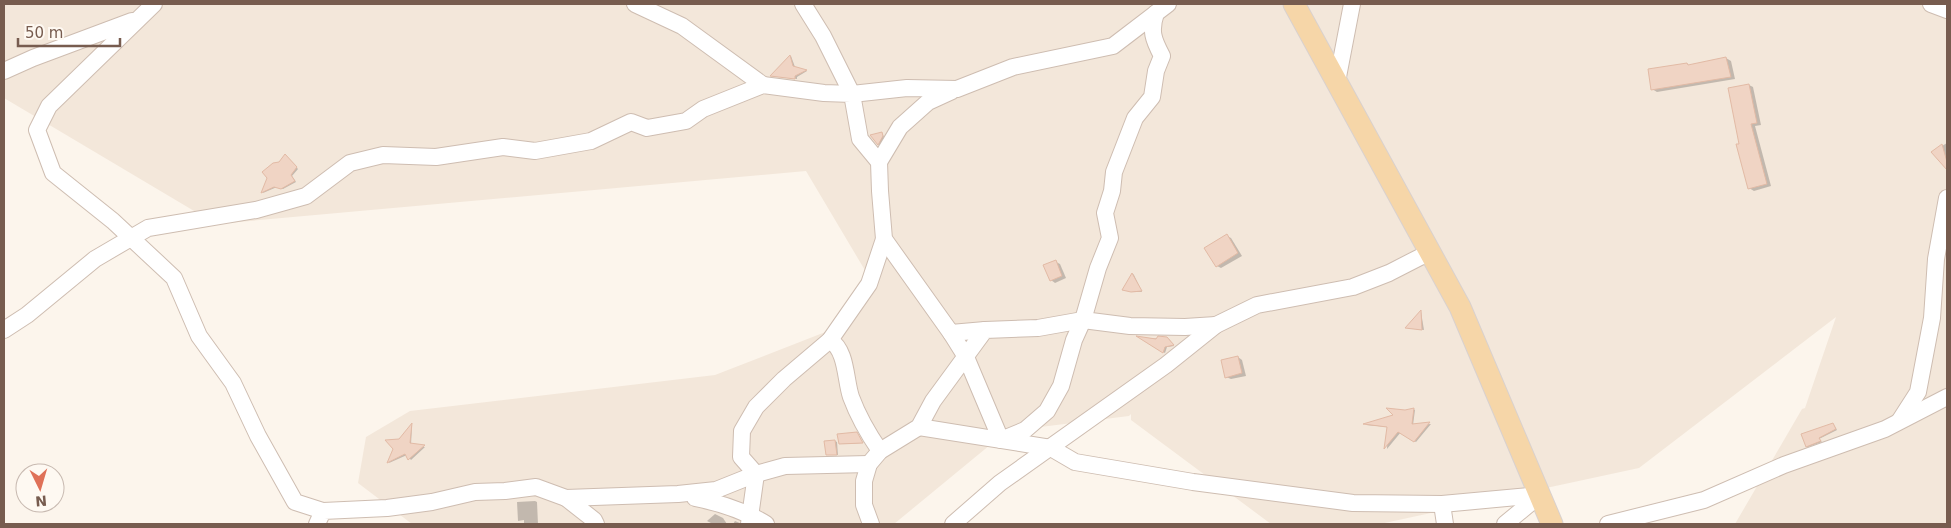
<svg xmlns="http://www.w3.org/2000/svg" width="1951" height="528" font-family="'DejaVu Sans',sans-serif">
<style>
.residential{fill:#f3e7da}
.shadow{fill:#0003}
.building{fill:#f0d4c4;stroke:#e2baa5}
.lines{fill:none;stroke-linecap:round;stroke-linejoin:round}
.minor-casing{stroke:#cebdb1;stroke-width:18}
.major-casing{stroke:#d9d1ce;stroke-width:23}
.minor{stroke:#fff;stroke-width:16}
.major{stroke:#f6d6a8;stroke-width:21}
</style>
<rect width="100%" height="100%" fill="#fcf5ec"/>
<!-- residential -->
<path class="residential" d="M4,4H1947V524H1735L1802,409L1805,408L1836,317L1639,468L1380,524H1271L1131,420V414L1129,416L1007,431L894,524H412L358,483L366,437L410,411L715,375L851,322L866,272L806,171L216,224L4,98Z"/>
<!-- shadow -->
<g class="shadow">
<path d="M791,56L795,67L807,71L797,77V79L772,76Z"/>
<path d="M1726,58L1731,61L1735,79L1657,92L1652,89L1687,64L1690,66Z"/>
<path d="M1749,85L1753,87L1761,125L1755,126L1771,186L1754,191L1749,188L1741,144Z"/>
<path d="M882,133L884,137L880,145L879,144Z"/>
<path d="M1947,143V164L1946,167L1932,152Z"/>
<path d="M286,156L298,169L292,176L296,182L283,189L277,187L263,193L268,178Z"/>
<path d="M1227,236L1231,238L1242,256L1221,268L1217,266Z"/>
<path d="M1056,262L1060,264L1066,278L1055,283L1051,280Z"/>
<path d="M1133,274L1134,275L1142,292H1134L1125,290Z"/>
<path d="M1421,312L1424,330L1407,328Z"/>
<path d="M1142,338L1169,339L1174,346L1167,347L1165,353Z"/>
<path d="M1238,357L1242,360L1246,376L1231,379L1226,377Z"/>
<path d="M1413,409L1415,410L1413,425L1431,424L1416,442L1401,432L1387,449L1388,427L1366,425Z"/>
<path d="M1833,424L1837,430L1819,439L1822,442L1808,447L1807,446Z"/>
<path d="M412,425L411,445L425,447L411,460L407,455L389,463L394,449Z"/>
<path d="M858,435L863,443L840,444Z"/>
<path d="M835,441L837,442L838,455H829L827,454Z"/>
<path d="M535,501L537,502L538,524H524V520L518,521L517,502Z"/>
<path d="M715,514L723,518L727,524H713L707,521Z"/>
<path d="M735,521L742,524H733Z"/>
</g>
<!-- building -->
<g class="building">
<path d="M790,55L793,66L807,70L795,76V79L770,76Z"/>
<path d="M1726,57L1731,77L1651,90L1648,69L1687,63L1688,65Z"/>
<path d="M1749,84L1757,123L1751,124L1767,184L1748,189L1736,144H1739L1728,88Z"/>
<path d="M882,132L883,136L878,145L870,135Z"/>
<path d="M1942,144L1947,162V170L1931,152Z"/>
<path d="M285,154L297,167L291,175L295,181L281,189L274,187L261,193L267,178L262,172L273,163L279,162Z"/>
<path d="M1227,234L1238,253L1216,267L1204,248Z"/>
<path d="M1056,260L1062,276L1050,281L1043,265Z"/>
<path d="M1132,273L1142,291L1131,292L1122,290Z"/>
<path d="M1421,310L1422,330L1405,328Z"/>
<path d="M1136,336L1156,339L1158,336L1167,337L1174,345L1165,347L1163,353Z"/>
<path d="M1238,356L1242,373L1225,378L1221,360Z"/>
<path d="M1386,408L1405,410L1414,408L1412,424L1430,422L1414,442L1398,432L1384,449L1387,427L1363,424L1393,415Z"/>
<path d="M412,423L410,443L425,445L408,460L405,454L387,463L393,449L385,440L399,439Z"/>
<path d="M1833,423L1836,429L1819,438L1821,441L1806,447L1801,434Z"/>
<path d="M857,432L863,443L839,444L837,434Z"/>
<path d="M835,440L837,455H826L824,441Z"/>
</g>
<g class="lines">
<!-- minor casing -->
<g class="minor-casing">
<g id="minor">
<path d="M154,4L49,106L37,130L53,173L113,221L174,278L199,336L233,383L258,436L295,502L323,511"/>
<path d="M635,4L682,26L763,85"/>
<path d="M803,4L823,36L852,94L907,88L957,89L1013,67L1113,46L1168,4"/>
<path d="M1931,4L1947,10"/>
<path d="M4,71L33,58L132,21"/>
<path d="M1337,82L1352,4"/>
<path d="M879,162L900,127L928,102L952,91"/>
<path d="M4,330L27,315L95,259L148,228L256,210L306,196L350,163L383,155L436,157L503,147L535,151L591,141L631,122L647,128L686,121L703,109L763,85L824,93L852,94L860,139L879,162L880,191L884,239L951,333L985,330"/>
<path d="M951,333L966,357L1001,440L1025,430L1047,411L1061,386L1074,340L1083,320L1098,268L1110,238L1105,213L1112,191L1114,172L1135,118L1152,97L1156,71L1162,56C1153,39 1150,31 1156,13"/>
<path d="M830,340C847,351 845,379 851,397C858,416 869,435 880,451"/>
<path d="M1900,420L1918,392L1932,318L1936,259L1947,198"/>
<path d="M919,427L1051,448L1075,462L1193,482L1353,503L1442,504L1540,495"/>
<path d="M566,498L594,520L596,524"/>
<path d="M695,498C721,503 743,510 766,524"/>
<path d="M1442,504L1445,524"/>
<path d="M317,524L323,511L387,508L432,502L475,492L505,491L536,487L566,498L678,494L716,490L756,474L785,466L869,464"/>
<path d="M749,524L756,474L741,457L742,431L756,407L784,379L830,340L869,284L884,239"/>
<path d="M871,524L864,505V481L869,464L880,451L919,427L933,401L985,330L1038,328L1083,320L1130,326L1185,327L1216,325"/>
<path d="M953,524L1000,483L1166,365L1216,325L1257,305L1353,287L1389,273L1430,252"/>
<path d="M1505,524L1540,495"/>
<path d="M1608,524L1704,500L1784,465L1885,429L1947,397"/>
</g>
</g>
<!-- major casing -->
<g class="major-casing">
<path id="major" d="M1294,4L1460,307L1552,524"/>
</g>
<!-- minor -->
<use href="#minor" class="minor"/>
<!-- major -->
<use href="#major" class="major"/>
</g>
<!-- border -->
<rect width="1951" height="528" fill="none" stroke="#775c4f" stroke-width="10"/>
<!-- north arrow -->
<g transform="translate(40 488) rotate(175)"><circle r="24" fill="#fef9f2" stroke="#c8bab1"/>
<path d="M0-4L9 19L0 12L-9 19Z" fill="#df7158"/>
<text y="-8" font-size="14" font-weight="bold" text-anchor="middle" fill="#775c4f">N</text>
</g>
<!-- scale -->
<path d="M18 38v8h102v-8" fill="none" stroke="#775c4f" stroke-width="2.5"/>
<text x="25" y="38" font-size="15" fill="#775c4f" stroke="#fef9f2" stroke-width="4" paint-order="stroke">50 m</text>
</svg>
